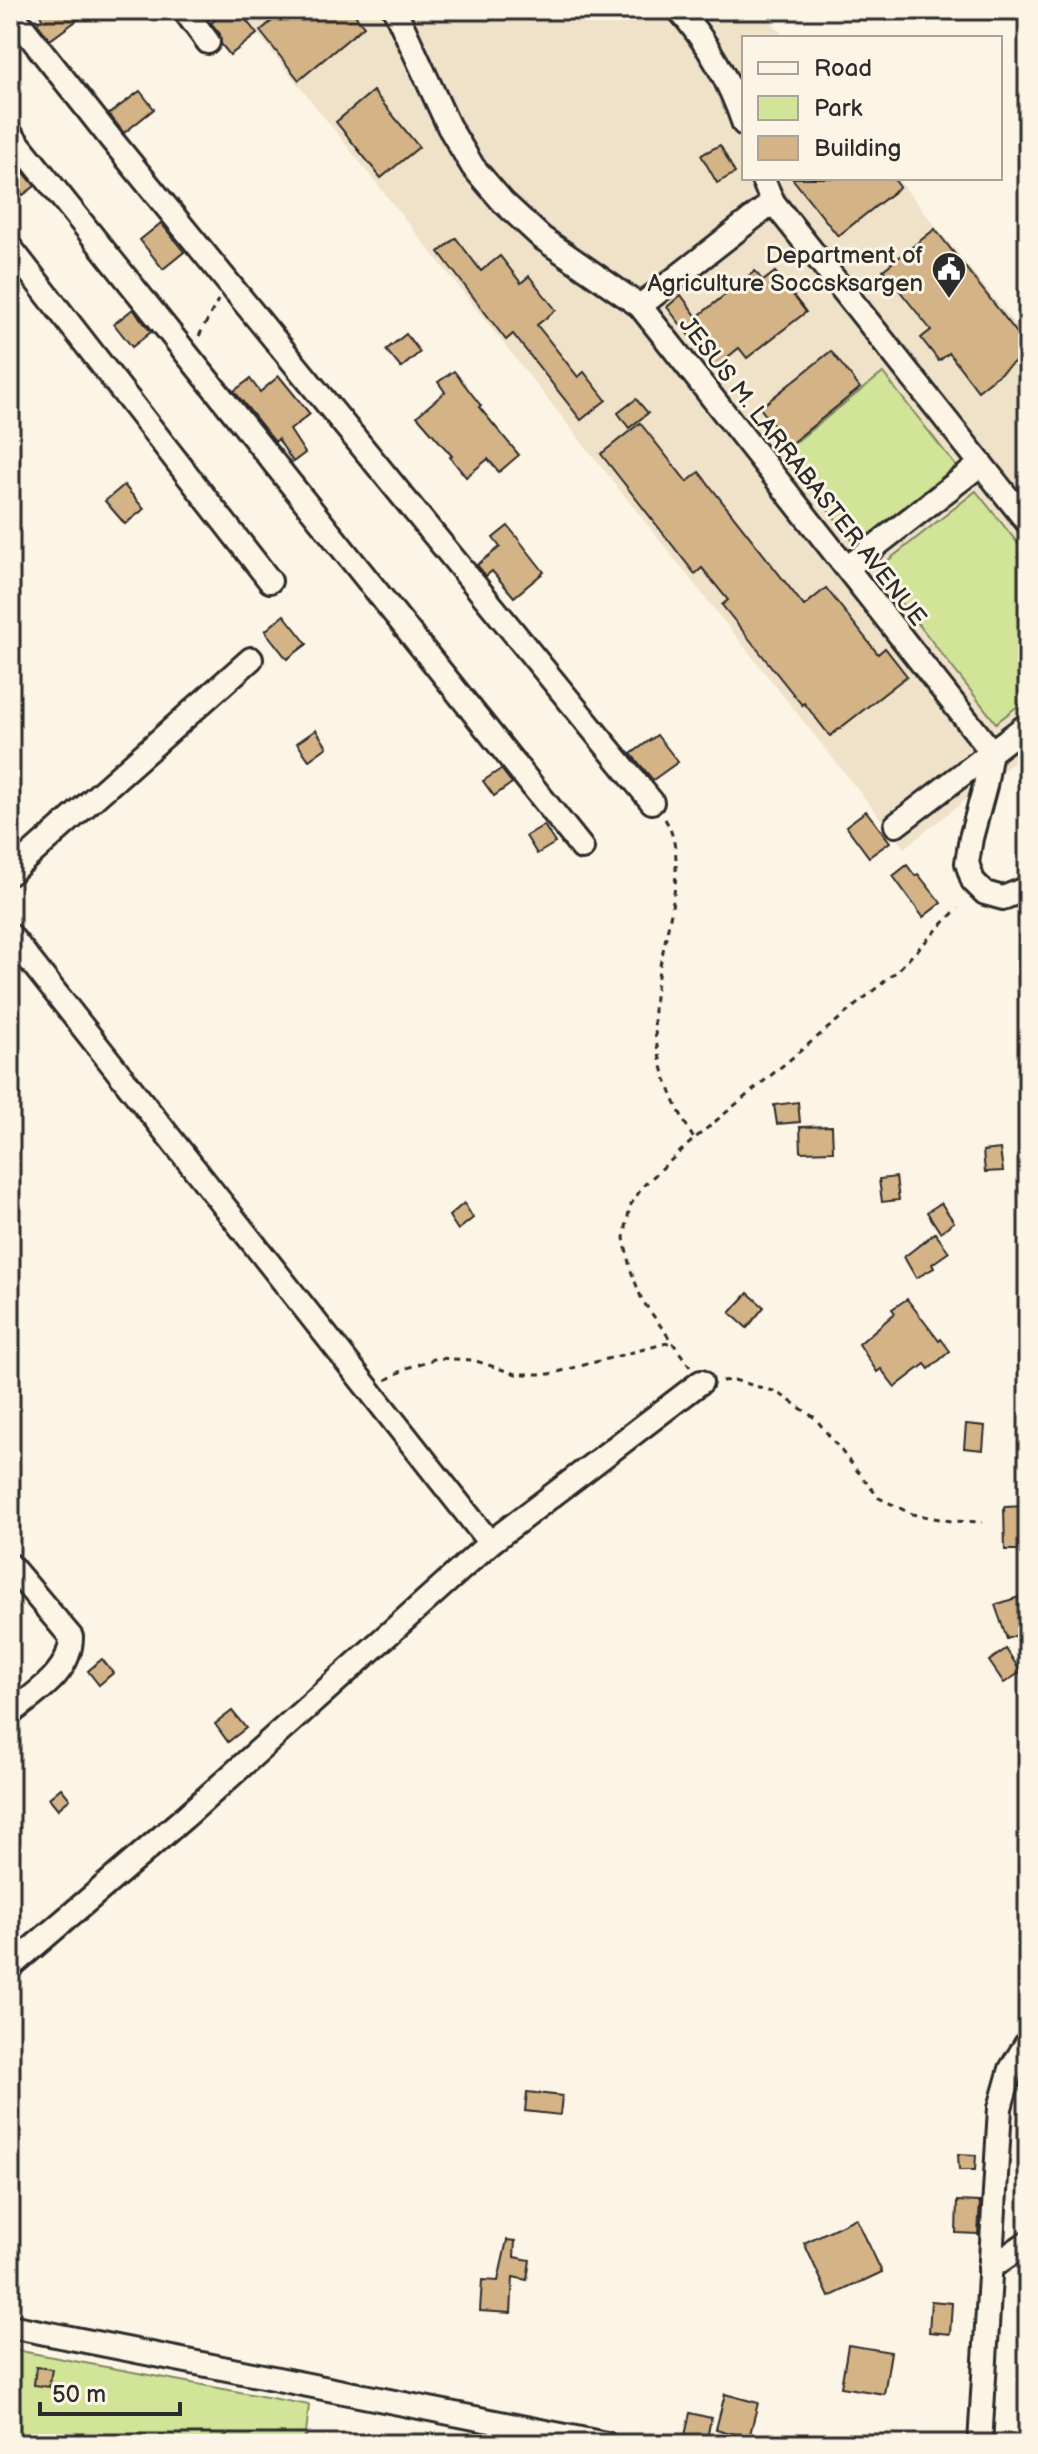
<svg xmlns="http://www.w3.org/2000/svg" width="1038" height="2454" font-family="'Balsamiq Sans',sans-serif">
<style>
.built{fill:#f0e1c9}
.green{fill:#d1e498;stroke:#7e8862;stroke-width:2}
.building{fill:#d4b387;stroke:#2b2b2b;stroke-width:2}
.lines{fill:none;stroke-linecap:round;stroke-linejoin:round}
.minor-casing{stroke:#2b2b2b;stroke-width:28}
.path{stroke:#2b2b2b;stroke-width:3;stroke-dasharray:6 6;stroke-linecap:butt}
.minor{stroke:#fcf5e5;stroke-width:22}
.labels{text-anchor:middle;stroke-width:6;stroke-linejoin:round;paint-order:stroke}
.poi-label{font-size:24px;fill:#2b2b2b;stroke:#fcf5e5;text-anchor:end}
.street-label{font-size:24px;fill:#2b2b2b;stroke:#fcf5e5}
</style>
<rect width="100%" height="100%" fill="#fcf5e5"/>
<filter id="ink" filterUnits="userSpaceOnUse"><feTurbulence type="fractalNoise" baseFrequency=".0125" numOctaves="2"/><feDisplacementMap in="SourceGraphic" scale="16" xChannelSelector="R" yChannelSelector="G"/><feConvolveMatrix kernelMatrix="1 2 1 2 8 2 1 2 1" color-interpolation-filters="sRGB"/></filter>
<g filter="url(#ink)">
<!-- built -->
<path class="built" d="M239,10H762L785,38H744V178H897L1028,341V751L904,848Z"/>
<!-- green -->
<g class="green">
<path d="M883,373L956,466L856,545L783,452Z"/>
<path d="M976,491L1028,556V698L996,723L876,570Z"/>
<path d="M10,2349L309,2405L305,2444H10Z"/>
</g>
<!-- building -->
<g class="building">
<path d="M36,10H91L50,40L37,23L43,19Z"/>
<path d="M228,10H238L257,34L230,55L221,44L220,34L211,23Z"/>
<path d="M285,10H351L364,26L299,80L260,31Z"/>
<path d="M140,91L154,109L124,133L109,114Z"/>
<path d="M373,91L419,147L381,178L336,122Z"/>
<path d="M720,145L735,173L717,183L701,155Z"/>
<path d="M18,165L35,186L23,195L10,178V171Z"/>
<path d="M792,178H893L900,187L838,236Z"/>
<path d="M161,223L184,252L163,269L140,240Z"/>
<path d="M935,229L1028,347V351L978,391L949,353L939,361L921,338L931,330L883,270Z"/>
<path d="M456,238L481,271L500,256L521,283L529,276L556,310L537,325L578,377L584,372L606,400L581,420L513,334L506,340L439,252Z"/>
<path d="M755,271L763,281L775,272L806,312L747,358L739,348L714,368L667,307L681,295L697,317Z"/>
<path d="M133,309L151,332L132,347L114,324Z"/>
<path d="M406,334L420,352L401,368L386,350Z"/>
<path d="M831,351L860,388L789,445L760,408Z"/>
<path d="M454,371L481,406L479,407L519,455L499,472L488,459L466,477L450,457L452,456L417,416L445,392L438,382Z"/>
<path d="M279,376L310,414L290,430L305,453L293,462L278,439L275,442L234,391L250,379L260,392Z"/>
<path d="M636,399L648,413L629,428L618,413Z"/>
<path d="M640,423L687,482L699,472L804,606L826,588L878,654L885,648L907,676L830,736L804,703L802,705L722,605L728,600L702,568L695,574L601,454Z"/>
<path d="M124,485L144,509L125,524L105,501Z"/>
<path d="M508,526L544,572L514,597L492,571L486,576L477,565L500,547L493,538Z"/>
<path d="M284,615L307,644L287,659L265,631Z"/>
<path d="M316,730L327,747L309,760L297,743Z"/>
<path d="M657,735L678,762L653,780L631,754Z"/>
<path d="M501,769L512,783L494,796L483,781Z"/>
<path d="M866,811L890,842L869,857L846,826Z"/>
<path d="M544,825L555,843L537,854L526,836Z"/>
<path d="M907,865L915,876L918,874L941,903L923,917L893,876Z"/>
<path d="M798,1102L800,1122L777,1124L774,1105Z"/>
<path d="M832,1126L833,1151L801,1152L800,1127Z"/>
<path d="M1000,1149L1003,1171L985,1172L983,1151Z"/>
<path d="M896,1177L899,1200L882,1202L879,1179Z"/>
<path d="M464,1203L473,1218L458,1230L449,1216Z"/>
<path d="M941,1203L954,1222L940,1232L927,1212Z"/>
<path d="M935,1233L949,1252L932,1264L934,1268L916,1278L904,1257Z"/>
<path d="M748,1293L764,1307L747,1328L730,1313Z"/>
<path d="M907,1299L939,1341L941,1339L950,1351L929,1369L925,1364L895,1387L881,1369L877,1372L859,1344L895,1313L892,1309Z"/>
<path d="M966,1424L985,1426L983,1450L964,1448Z"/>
<path d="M1028,1506V1550H1005L1004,1507Z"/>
<path d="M1019,1597L1028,1622V1631L1007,1639L995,1605Z"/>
<path d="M1006,1649L1021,1672L1004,1683L989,1661Z"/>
<path d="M102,1659L113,1673L99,1685L88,1671Z"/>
<path d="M232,1711L246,1728L228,1742L215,1724Z"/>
<path d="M61,1788L70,1799L58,1809L49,1798Z"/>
<path d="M527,2092L562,2096L560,2115L525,2111Z"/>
<path d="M958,2154L976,2155L975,2170H959Z"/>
<path d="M957,2201L980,2202L978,2234L956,2233Z"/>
<path d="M856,2218L882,2272L829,2297L804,2243Z"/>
<path d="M507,2240L515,2241L514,2257L530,2260L527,2280L513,2277L511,2313L480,2311L482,2280L498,2281Z"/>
<path d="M931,2301L952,2303L950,2334L929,2332Z"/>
<path d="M848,2345L891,2352L884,2394L841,2387Z"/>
<path d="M36,2367L52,2369L49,2387L34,2385Z"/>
<path d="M725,2394L758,2403L749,2438L716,2429Z"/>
<path d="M690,2413L711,2418L706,2444L684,2440Z"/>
</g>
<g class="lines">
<!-- minor casing -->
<g class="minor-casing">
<g id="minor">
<path d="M184,10L208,42"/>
<path d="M395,10L449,127L473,167L503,202L542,238L640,306L991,751"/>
<path d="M679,10C708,43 730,83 744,124"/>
<path d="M10,11L111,139L652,802"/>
<path d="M10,133L582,848"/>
<path d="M762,178L773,202L1028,523"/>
<path d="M10,247L270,581"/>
<path d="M640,306L773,202"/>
<path d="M847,568L981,464"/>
<path d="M991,751L985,786L971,838L967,863L973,881L985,893L1003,898L1028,888"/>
<path d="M896,825L1028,724"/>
<path d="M10,873L251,659"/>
<path d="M10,935L490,1543"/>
<path d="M10,1565L71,1637C71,1673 35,1693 10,1714"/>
<path d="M10,1967L186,1816L490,1543L701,1382"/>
<path d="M990,2268L1028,2242"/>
<path d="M10,2326L606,2444"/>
<path d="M980,2444L1000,2108L1011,2069L1028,2041"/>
</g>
</g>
<!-- path -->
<g class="path">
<path d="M199,336L218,300"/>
<path d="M665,819C696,869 652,960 654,1018C656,1062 672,1101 694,1139"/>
<path d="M690,1367L642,1300L630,1268L624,1238L630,1206L643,1186L694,1139L897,971L958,908"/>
<path d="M386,1380L407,1368L437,1358L473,1360L516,1374H550L671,1342"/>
<path d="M722,1381L734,1380L777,1392L815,1418L879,1498L912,1514L951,1521L982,1522"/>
</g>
<!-- minor -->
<use href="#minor" class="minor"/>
</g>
</g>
<!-- icons -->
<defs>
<g id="civic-pin" transform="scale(1.8)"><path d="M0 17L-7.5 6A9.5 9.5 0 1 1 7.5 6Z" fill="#2b2b2b" stroke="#fcf5e5"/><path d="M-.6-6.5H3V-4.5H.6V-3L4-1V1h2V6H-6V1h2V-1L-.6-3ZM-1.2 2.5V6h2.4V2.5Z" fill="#fff"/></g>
</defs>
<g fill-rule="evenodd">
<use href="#civic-pin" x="949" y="269"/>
</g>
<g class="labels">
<!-- poi labels -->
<g class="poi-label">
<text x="923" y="263">Department of<tspan x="923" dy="28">Agriculture Soccsksargen</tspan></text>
</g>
<!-- street labels -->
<g class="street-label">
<text transform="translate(803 471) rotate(52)" y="8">JESUS M. LARRABASTER AVENUE</text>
</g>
</g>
<!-- margin -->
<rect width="1038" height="2454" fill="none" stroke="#fcf5e5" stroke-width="40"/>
<rect x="20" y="20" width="998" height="2414" fill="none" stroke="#2b2b2b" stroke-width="3" filter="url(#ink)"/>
<!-- legend -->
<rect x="742" y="36" width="260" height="144" fill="#fcf5e5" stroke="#a8a49b" stroke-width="2"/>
<rect x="758" y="62" width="40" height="12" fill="#fcf5e5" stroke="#a8a49b" stroke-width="2"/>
<text x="814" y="76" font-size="24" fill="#2b2b2b">Road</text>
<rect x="758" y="96" width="40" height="24" fill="#d1e498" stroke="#a8a49b" stroke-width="2"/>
<text x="814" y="116" font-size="24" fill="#2b2b2b">Park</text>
<rect x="758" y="136" width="40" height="24" fill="#d4b387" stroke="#a8a49b" stroke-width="2"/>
<text x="814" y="156" font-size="24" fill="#2b2b2b">Building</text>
<!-- scale -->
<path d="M40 2402v12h140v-12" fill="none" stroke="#2b2b2b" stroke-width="4"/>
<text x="52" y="2402" font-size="24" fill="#2b2b2b" stroke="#fcf5e5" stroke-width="6" paint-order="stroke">50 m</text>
</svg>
